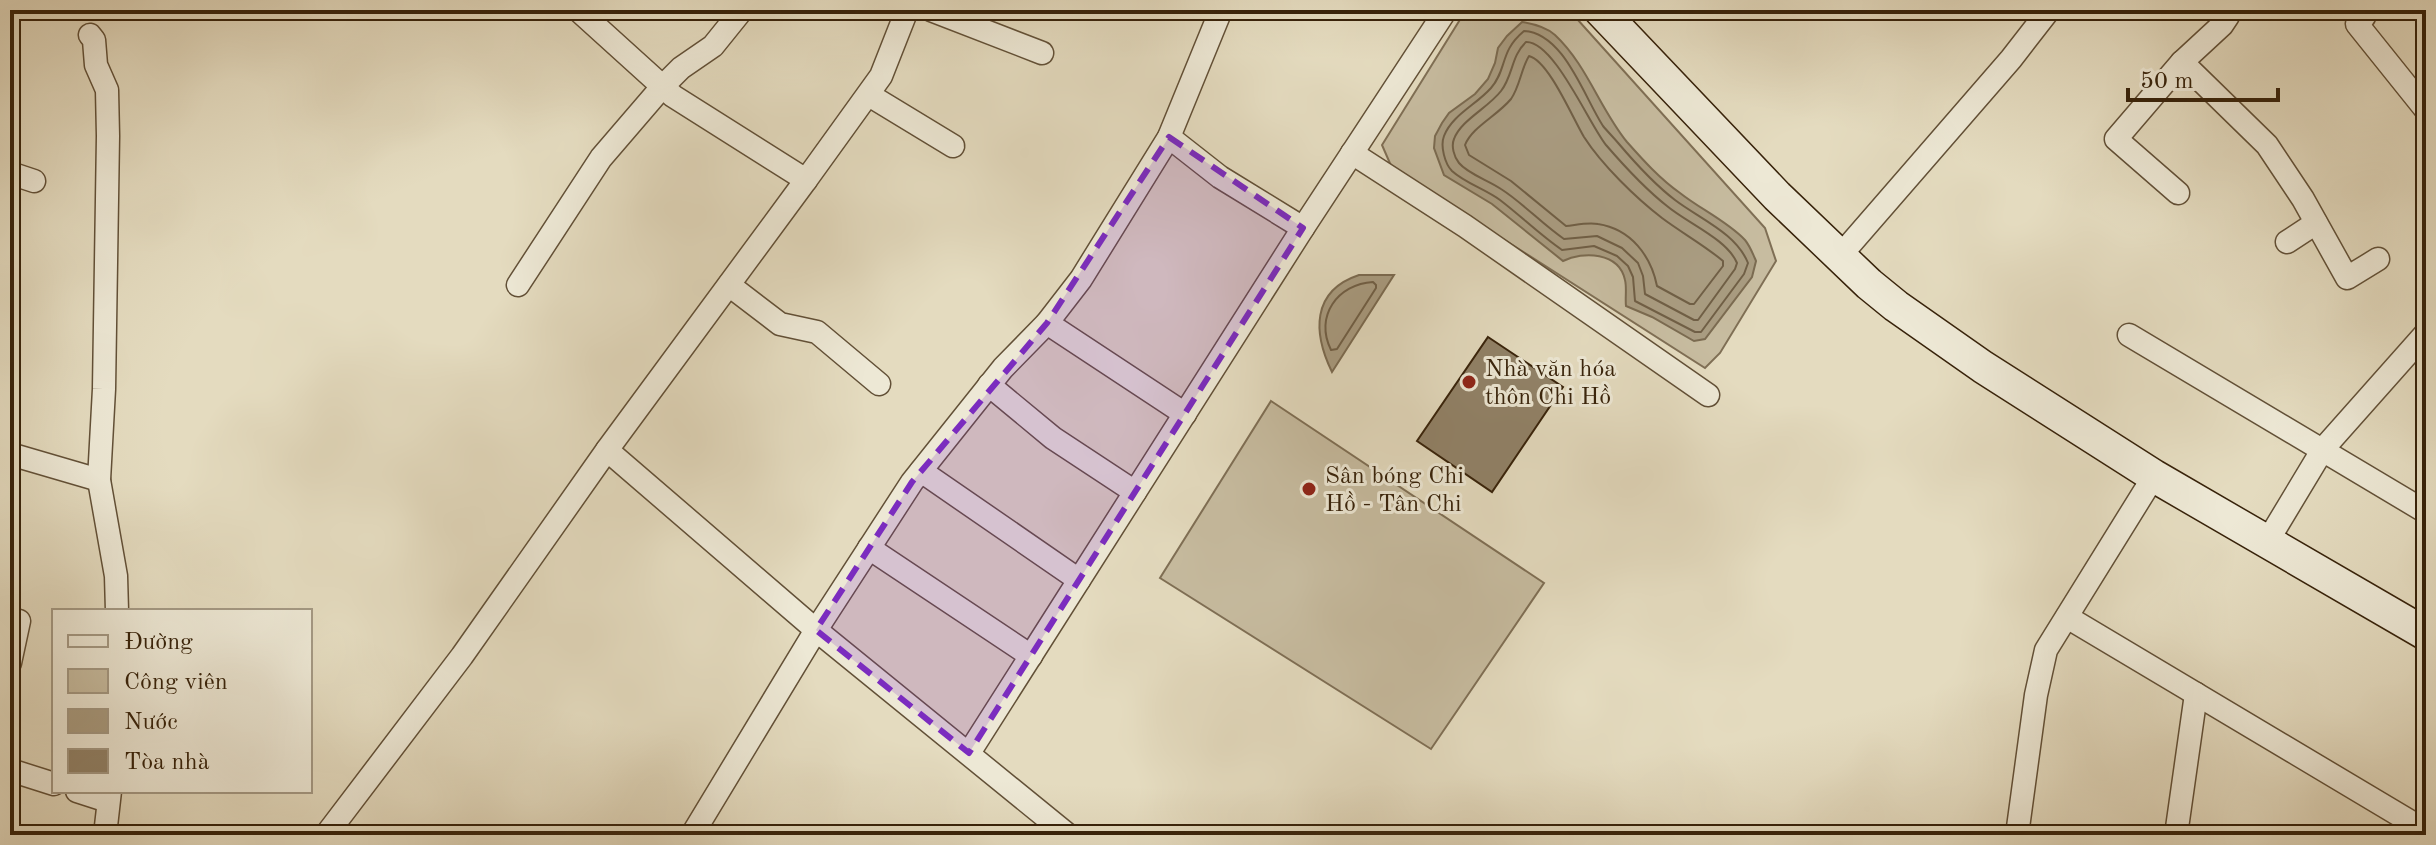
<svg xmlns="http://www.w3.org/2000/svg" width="2436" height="845" font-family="'Old Standard TT',serif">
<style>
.green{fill:#c7bca0;stroke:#7f6f55;stroke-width:2}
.water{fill:#a99c81;stroke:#7b6b51;stroke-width:2}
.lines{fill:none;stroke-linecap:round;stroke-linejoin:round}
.shore{stroke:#705f46;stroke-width:2}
.building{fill:#918268;stroke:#37220a;stroke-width:2}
.street-casing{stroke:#625037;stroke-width:25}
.secondary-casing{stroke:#37220a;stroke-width:35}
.street{stroke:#ede8d5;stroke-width:22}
.secondary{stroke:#ede8d5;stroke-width:32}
.marked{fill:#7b2cbf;fill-opacity:0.2;stroke:#7b2cbf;stroke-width:6;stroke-dasharray:16 10;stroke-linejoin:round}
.poi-dot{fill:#8f2418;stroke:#ede8d5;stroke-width:3}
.labels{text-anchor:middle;stroke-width:6;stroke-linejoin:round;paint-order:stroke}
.poi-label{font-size:24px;fill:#37220a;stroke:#ede8d5;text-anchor:start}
</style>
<rect width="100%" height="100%" fill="#e4dbbf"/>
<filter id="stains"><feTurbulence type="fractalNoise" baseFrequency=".0025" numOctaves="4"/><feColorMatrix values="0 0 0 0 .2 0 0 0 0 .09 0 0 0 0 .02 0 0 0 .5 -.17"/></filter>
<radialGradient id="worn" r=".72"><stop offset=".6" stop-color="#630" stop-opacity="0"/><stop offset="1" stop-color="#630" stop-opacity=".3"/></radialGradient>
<!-- green -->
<g class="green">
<path d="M1466,10H1569L1765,228L1776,261L1720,353L1705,368L1392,168L1382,145Z"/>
<path d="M1271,401L1544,583L1431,749L1160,578Z"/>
</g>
<!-- water -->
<g class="water">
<path d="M1522,22C1534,24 1546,27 1555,35C1587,65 1600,109 1627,142C1643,160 1660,179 1680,193C1700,209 1727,221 1745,240C1750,246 1753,254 1756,261L1752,277L1705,339L1694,341L1652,317L1626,306C1625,298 1627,288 1625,280C1619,252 1583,251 1563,261L1492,204L1444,175L1434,148L1435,136L1442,123L1449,113L1475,94L1488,79L1495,63L1498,48L1507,36Z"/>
<path d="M1359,275H1394L1332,372C1313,333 1311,291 1359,275Z"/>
</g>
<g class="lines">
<!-- shore -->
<g class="shore">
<path d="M1524,31C1564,33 1584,97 1603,126C1608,132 1614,138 1619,144C1636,164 1654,184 1675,200C1700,219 1736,233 1748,263L1744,274L1701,332H1695L1635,301L1633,277L1628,266L1617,256L1594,246L1562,250C1540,235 1521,216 1500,200C1485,189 1465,183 1452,171C1445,164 1440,146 1444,136C1452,115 1476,105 1491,88C1508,68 1499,52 1524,31Z"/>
<path d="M1526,42C1554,41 1589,124 1606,145C1625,167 1644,188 1667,206C1687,223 1727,239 1737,263L1735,269L1698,320H1694L1645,294L1643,276L1638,263L1622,248L1597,236L1564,239C1542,224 1523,203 1501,189C1488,180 1468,174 1459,163C1454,157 1451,146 1454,139C1461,120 1488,108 1501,91C1513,76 1511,56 1526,42Z"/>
<path d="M1529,56C1549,61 1573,119 1584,137C1602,165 1636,198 1662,218C1682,233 1704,245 1723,261V266L1694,304H1690L1657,286C1651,256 1631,229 1598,224C1588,222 1576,225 1566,226L1511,181L1469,155L1465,145C1472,127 1497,116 1511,99C1520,86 1521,69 1529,56Z"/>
<path d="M1373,282L1376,285V288L1337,349L1331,350C1314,316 1338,284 1373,282Z"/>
</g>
</g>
<!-- building -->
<path class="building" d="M1488,337L1563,387L1492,492L1417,441Z"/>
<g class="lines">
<!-- street casing -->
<g class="street-casing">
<g id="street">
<path d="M578,10L673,96L806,180L607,450"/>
<path d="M931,10L1042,53"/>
<path d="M2228,10V16L2222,25L2182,62L2267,145L2303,199L2347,278L2378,259"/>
<path d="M2358,10L2364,17L2357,24L2426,110"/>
<path d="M90,35L94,40L96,65L107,90L108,136L104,389L99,480L116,576L117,611"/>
<path d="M869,95L953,146"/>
<path d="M1169,137L1220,177L1303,228"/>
<path d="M1352,153L1465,226L1708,395"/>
<path d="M10,173L34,181"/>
<path d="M806,180L881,76L907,10"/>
<path d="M2178,193L2116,139L2182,62"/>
<path d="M2287,242L2316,223"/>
<path d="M1840,256L2011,59L2049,10"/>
<path d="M518,285L601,158L662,87L681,68L713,46L742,10"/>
<path d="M729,285L780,324L817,332L879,384"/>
<path d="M1047,323L1185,414"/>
<path d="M2129,335L2426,512"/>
<path d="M989,385L1053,438L1135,492"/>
<path d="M10,454L99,480"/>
<path d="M921,471L1079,580"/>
<path d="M2267,542L2323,449L2426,333"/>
<path d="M869,548L1031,656"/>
<path d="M2067,617L2426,831"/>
<path d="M10,663L19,621"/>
<path d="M969,753L1303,228L1446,10"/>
<path d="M10,770L54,784"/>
<path d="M77,791L108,801"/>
<path d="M105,835L110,791"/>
<path d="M326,835L462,656L607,450L816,630L912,482L1003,368L1047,323L1081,279L1169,137L1221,10"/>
<path d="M692,835L816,630L1068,835"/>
<path d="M2017,835L2036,695L2046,650L2154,476"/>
<path d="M2176,835L2196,694"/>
</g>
</g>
<!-- secondary casing -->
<g class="secondary-casing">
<path id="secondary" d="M1600,10L1777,196L1869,284L1896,306L1983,367L2154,476L2426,634"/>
</g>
<!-- street -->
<use href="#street" class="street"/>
<!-- secondary -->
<use href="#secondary" class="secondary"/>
</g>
<!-- marked area -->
<path class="marked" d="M1169,137L1303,228L969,753L816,630L912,482L1047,323Z"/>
<!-- markers -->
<g class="poi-dot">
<circle cx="1469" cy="382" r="8"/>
<circle cx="1309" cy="489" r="8"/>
</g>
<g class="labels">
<!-- poi labels -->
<g class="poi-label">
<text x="1485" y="376">Nhà văn hóa<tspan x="1485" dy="28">thôn Chi Hồ</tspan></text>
<text x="1325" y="483">Sân bóng Chi<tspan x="1325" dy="28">Hồ - Tân Chi</tspan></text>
</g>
</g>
<!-- margin -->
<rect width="2436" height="845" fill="none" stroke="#e4dbbf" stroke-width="40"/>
<rect x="12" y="12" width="2412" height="821" fill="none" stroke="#37220a" stroke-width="4"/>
<rect x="20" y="20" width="2396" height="805" fill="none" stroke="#37220a" stroke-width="2"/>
<!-- legend -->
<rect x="52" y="609" width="260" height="184" fill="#ede8d5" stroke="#a49984" stroke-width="2"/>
<rect x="68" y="635" width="40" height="12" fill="#ede8d5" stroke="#a49984" stroke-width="2"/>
<text x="124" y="649" font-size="24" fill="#37220a">Đường</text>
<rect x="68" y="669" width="40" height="24" fill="#c7bca0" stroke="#a49984" stroke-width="2"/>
<text x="124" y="689" font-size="24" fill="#37220a">Công viên</text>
<rect x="68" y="709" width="40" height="24" fill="#a99c81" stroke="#a49984" stroke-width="2"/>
<text x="124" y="729" font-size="24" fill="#37220a">Nước</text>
<rect x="68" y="749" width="40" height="24" fill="#918268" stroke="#a49984" stroke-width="2"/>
<text x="124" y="769" font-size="24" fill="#37220a">Tòa nhà</text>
<!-- scale -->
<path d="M2128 88v12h150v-12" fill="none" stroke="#37220a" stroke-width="4"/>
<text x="2140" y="88" font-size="24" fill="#37220a" stroke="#ede8d5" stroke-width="6" paint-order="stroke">50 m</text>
<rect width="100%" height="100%" filter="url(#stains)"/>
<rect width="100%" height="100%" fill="url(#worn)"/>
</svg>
